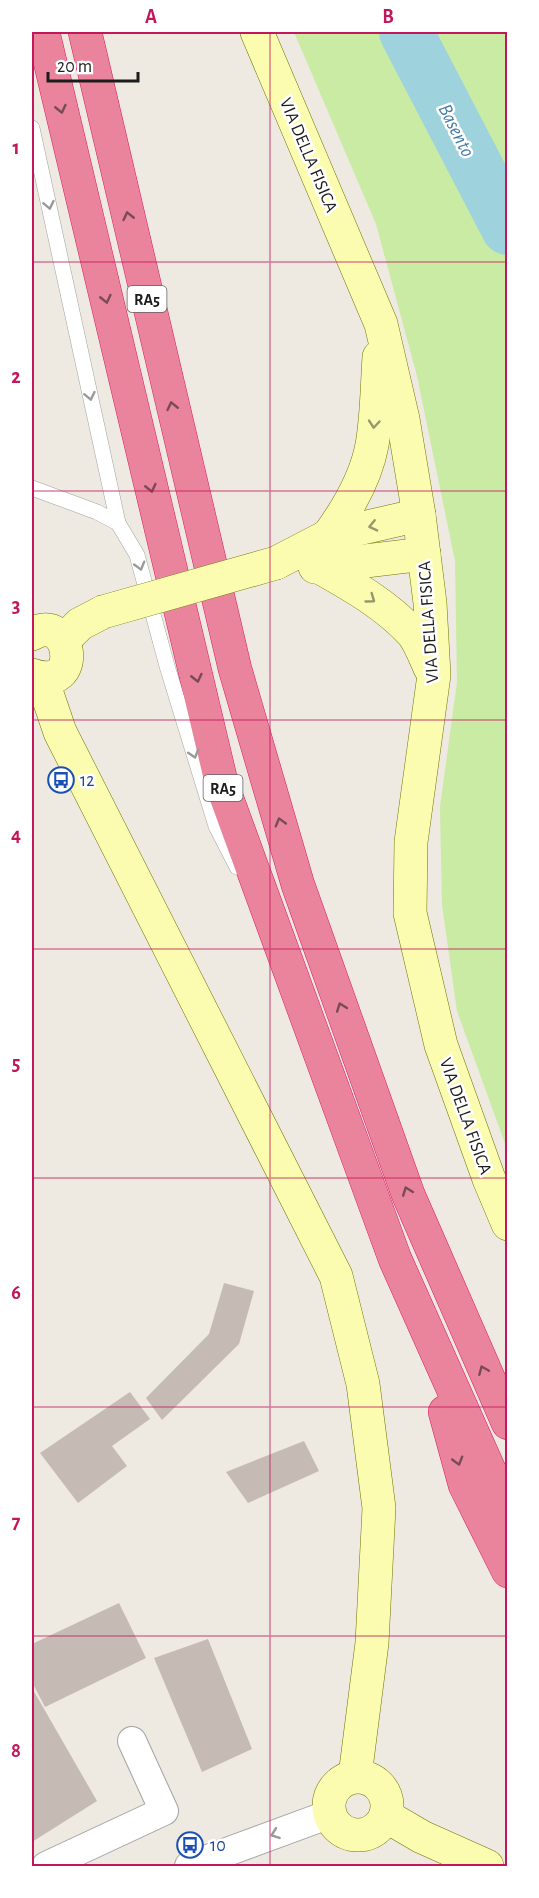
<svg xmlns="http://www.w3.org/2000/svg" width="539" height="1898" font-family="'Alegreya Sans',sans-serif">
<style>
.grass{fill:#caeba3}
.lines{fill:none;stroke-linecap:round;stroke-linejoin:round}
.river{stroke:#9ed3de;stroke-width:54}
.building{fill:#c6bbb4}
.lane-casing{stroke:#a3a3a3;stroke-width:16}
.street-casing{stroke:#a3a3a3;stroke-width:30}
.secondary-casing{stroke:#6e7600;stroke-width:34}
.highway-casing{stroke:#de1b67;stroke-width:34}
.lane{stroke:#fff;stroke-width:15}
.street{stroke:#fff;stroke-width:28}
.secondary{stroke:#fcfcb0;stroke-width:33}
.highway{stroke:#ea849c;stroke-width:33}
.secondary-bridge-casing{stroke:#6e7600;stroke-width:34;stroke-linecap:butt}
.secondary-bridge{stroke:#fcfcb0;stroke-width:33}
.oneway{stroke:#794b56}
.oneway2{stroke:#999}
.oneway3{stroke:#97976d}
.grid{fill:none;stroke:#c2185b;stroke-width:1.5;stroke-opacity:0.55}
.labels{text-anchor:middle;stroke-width:5;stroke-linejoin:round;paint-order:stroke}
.shield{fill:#fff;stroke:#606060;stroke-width:1.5}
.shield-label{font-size:16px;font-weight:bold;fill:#1c1c1c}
.street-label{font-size:18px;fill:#1c1c1c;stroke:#fff}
.transit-label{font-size:18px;fill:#164399;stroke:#fff;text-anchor:start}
.water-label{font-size:20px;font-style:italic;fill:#427aa7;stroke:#fff}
.neatline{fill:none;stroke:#c2185b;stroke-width:2}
.grid-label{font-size:20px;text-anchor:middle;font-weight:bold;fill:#c2185b}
</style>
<rect width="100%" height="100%" fill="#eee9e1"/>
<!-- grass -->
<path class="grass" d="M294,32H507V1149L457,1011L442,905L440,807L457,682L455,561L417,376L376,224Z"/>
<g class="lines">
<!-- river -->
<path class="river" d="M406,32L508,228"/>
</g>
<!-- building -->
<g class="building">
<path d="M224,1283L254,1291L239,1344L162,1420L146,1398L209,1334Z"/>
<path d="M130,1392L150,1419L112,1446L127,1466L78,1503L40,1453Z"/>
<path d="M304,1441L319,1471L248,1503L226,1472Z"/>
<path d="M119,1603L146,1658L45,1707L32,1682V1644Z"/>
<path d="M208,1639L252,1749L202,1772L154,1658Z"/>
<path d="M32,1688L97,1801L32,1842Z"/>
</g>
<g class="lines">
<!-- lane casing -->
<g class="lane-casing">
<g id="lane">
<path d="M32,128L118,523"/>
<path d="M32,488L97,512L118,523L137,555L167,666L216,826L237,867"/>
</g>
</g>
<!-- street casing -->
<g class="street-casing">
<g id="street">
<path d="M46,1866L164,1811L132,1741"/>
<path d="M189,1866L330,1814"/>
</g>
</g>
<!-- secondary casing -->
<g class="secondary-casing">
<g id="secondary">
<path d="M257,32L381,324L403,419L419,515L430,603L434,675L411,842L410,913L441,1045L489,1179L508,1224"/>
<path d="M328,536C347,510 366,478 372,445C377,417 377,386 379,357"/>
<path d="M276,563L328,536L419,515"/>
<path d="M315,567L424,554"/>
<path d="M321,568C353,586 388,606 413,634C420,643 425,657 430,668"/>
<path d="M32,634C71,610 85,694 32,675"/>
<path d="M64,640L80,624L103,612"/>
<path d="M42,679L60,732L336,1276L363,1384L379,1508L372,1643L355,1776"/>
<circle cx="358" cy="1806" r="29"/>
<path d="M386,1816L422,1837L487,1866"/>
</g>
</g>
<!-- highway casing -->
<g class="highway-casing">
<g id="highway">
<path d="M43,32L222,785L395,1259L508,1512"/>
<path d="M85,32L235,669L298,885L408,1194L508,1423"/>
<path d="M445,1412L465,1485L508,1571"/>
</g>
</g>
<!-- lane -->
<use href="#lane" class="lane"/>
<!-- street -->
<use href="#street" class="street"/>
<!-- secondary -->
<use href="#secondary" class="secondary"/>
<!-- highway -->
<use href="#highway" class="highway"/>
<!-- secondary-bridge casing -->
<g class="secondary-bridge-casing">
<path id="secondary-bridge" d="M103,612L276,563"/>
</g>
<!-- secondary-bridge -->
<use href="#secondary-bridge" class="secondary-bridge"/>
</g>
<!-- one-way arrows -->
<defs><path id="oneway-chevron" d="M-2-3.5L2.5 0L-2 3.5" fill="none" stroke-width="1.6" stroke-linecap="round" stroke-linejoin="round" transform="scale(1.5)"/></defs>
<g class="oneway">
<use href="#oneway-chevron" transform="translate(61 109) rotate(77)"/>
<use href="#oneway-chevron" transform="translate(128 216) rotate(-103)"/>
<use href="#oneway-chevron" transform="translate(106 299) rotate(77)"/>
<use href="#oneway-chevron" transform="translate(172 406) rotate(-103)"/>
<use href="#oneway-chevron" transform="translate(151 488) rotate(77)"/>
<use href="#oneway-chevron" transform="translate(197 678) rotate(77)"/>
<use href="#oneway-chevron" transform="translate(280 822) rotate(-106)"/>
<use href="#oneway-chevron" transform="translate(341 1007) rotate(-110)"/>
<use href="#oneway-chevron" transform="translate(407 1191) rotate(-111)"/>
<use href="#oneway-chevron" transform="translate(483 1370) rotate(-113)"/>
<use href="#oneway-chevron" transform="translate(458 1461) rotate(74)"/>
</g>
<g class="oneway2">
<use href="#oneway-chevron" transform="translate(49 205) rotate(78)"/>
<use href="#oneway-chevron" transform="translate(90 396) rotate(78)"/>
<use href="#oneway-chevron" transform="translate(140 566) rotate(74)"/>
<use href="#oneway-chevron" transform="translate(194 754) rotate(73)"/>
<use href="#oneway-chevron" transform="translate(275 1834) rotate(160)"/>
</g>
<g class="oneway3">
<use href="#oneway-chevron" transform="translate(374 424) rotate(95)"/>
<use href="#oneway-chevron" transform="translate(373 526) rotate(167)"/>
<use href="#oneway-chevron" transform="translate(371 599) rotate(36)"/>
</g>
<!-- grid -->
<path class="grid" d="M270,32V1866M32,262H508M32,491H508M32,720H508M32,949H508M32,1178H508M32,1407H508M32,1636H508"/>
<!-- icons -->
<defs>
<g id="bus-ring" transform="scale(1.35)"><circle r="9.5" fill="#fff" stroke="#1a4fb4" stroke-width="1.5"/><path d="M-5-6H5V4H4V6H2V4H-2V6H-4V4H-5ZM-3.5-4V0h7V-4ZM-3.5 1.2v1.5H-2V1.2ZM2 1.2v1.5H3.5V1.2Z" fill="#1a4fb4"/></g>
</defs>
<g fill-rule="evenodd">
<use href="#bus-ring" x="61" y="780"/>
<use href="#bus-ring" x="190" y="1845"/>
</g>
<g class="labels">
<!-- shield labels -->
<g class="shield">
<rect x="127.5" y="286" width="39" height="26" rx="4.5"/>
<rect x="203.5" y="775" width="39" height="26" rx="4.5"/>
</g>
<g class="shield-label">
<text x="147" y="305">RA5</text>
<text x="223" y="794">RA5</text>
</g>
<!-- street labels -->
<g class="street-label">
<text transform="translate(309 155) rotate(67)" y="6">VIA DELLA FISICA</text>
<text transform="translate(428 622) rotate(-94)" y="6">VIA DELLA FISICA</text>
<text transform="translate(466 1116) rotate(70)" y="6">VIA DELLA FISICA</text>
</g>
<!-- transit labels -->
<g class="transit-label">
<text x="80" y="786">12</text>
<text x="210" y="1851">10</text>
</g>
<!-- water labels -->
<g class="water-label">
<text transform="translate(457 130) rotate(63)" y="7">Basento</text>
</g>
</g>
<!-- border -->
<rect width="539" height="1898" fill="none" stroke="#ffffff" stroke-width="66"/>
<!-- scale -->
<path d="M48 72v9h90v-9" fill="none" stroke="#1c1c1c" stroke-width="3"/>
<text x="57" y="72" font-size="18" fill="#1c1c1c" stroke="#ffffff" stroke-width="4.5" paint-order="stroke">20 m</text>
<rect x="33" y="33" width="473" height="1832" class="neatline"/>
<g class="grid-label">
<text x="151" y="23">A</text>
<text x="388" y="23">B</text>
<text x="16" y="154">1</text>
<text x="16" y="383">2</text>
<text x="16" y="612">3</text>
<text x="16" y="841">4</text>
<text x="16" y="1070">5</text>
<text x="16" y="1299">6</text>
<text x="16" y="1528">7</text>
<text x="16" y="1757">8</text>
</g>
</svg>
